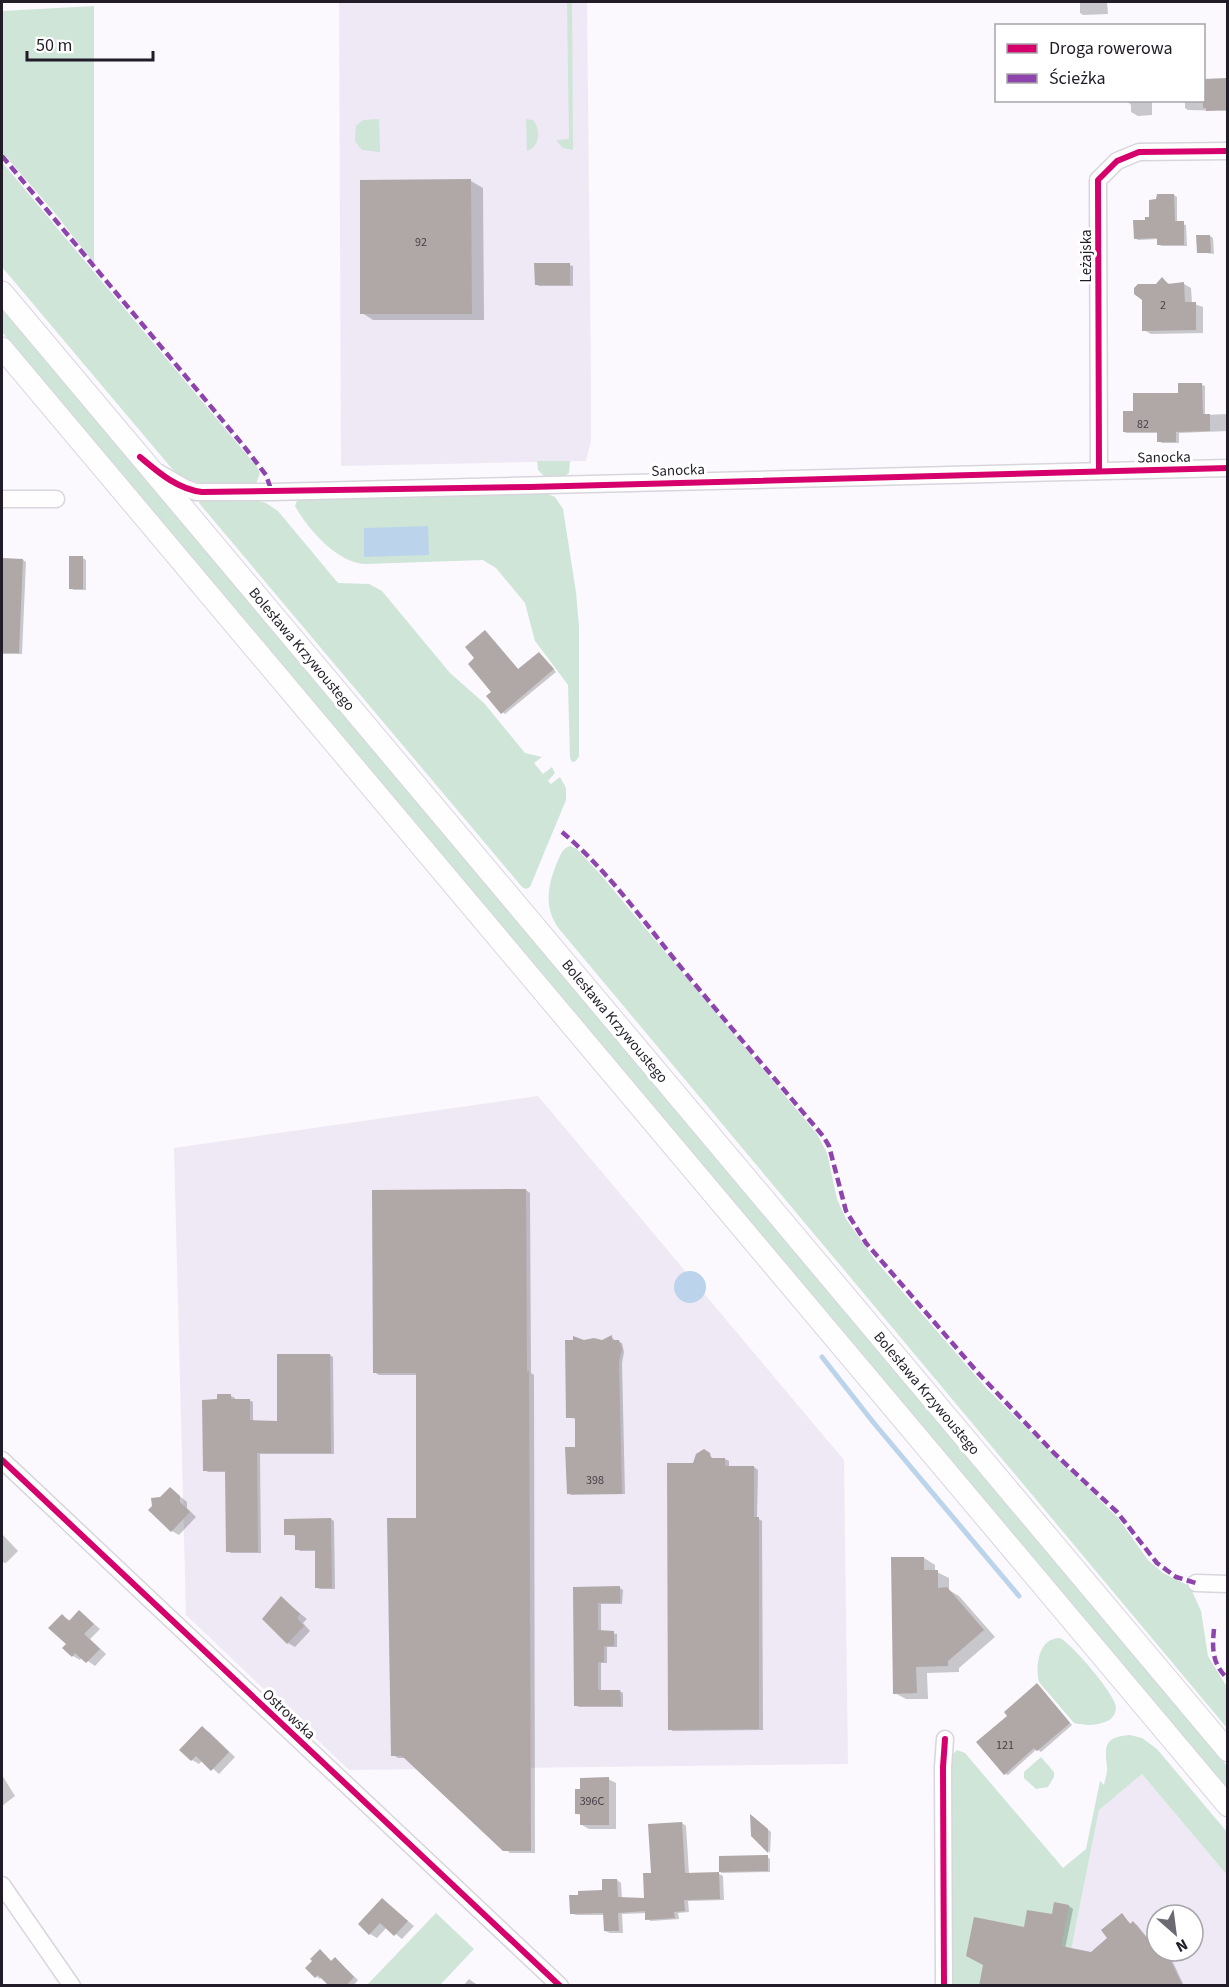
<svg xmlns="http://www.w3.org/2000/svg" width="1229" height="1987" font-family="'Source Sans 3',sans-serif">
<style>
.built{fill:#eee9f4;fill-rule:evenodd}
.green{fill:#cee5d8}
.water{fill:#bbd4eb}
.shadow{fill:#0003}
.lines{fill:none;stroke-linecap:round;stroke-linejoin:round}
.stream{stroke:#bbd4eb;stroke-width:5}
.building{fill:#b0a7a7}
.minor-casing{stroke:#d8d5dd;stroke-width:19}
.major-casing{stroke:#d8d5dd;stroke-width:23}
.minor{stroke:#fefeff;stroke-width:16}
.major{stroke:#fefeff;stroke-width:21}
.quiet{stroke:#8e44ad;stroke-width:4.5;stroke-dasharray:9 4.5;stroke-linecap:butt}
.cycleway-casing{stroke:#fff;stroke-width:10}
.cycleway{stroke:#d6006c;stroke-width:6}
.labels{text-anchor:middle;stroke-width:6;stroke-linejoin:round;paint-order:stroke}
.number-label{font-size:12px;fill:#453f47}
.street-label{font-size:15px;fill:#211c27;stroke:#fff}
</style>
<rect width="100%" height="100%" fill="#fbf9fe"/>
<!-- built -->
<g class="built">
<path d="M339,2H587L591,380V441L586,461L341,466Z"/>
<path d="M538,1096L844,1460L848,1764L349,1770L186,1615L174,1148Z"/>
<path d="M1142,1774L1227,1875V1985L1061,1986L1077,1921L1099,1810ZM1157,1915H1193V1951H1157Z"/>
</g>
<!-- green -->
<g class="green">
<path d="M567,2H572L573,150L563,148L556,140L569,139Z"/>
<path d="M94,6V263L54,212L2,152V11Z"/>
<path d="M379,119L380,152L362,150L355,141L356,126L363,120Z"/>
<path d="M526,119L533,120C541,130 540,147 527,151Z"/>
<path d="M2,162L257,467L260,473L256,484C227,484 197,490 173,470L2,267Z"/>
<path d="M2,306L1227,1766V1790L2,332Z"/>
<path d="M537,461H570L569,473L565,476L545,477L538,470Z"/>
<path d="M545,493L555,497L563,509L576,592L579,627V756L576,761L572,762L570,758L568,685L535,641L525,603L496,568L483,560L365,564C337,563 307,528 295,506L298,498Z"/>
<path d="M249,499L266,503L278,511L338,583L369,584L382,591L450,673L484,703L525,753L542,757L534,763L543,774L552,767L555,773L548,781L551,784L560,777L566,788V800L530,887L526,889L522,887L199,503L200,500Z"/>
<path d="M570,846L577,849L601,875L817,1134L827,1153L837,1199L846,1219L875,1260L988,1390L1118,1518L1148,1560L1163,1573L1187,1585L1192,1591L1201,1611L1208,1656L1227,1687V1728L560,930C544,910 547,888 556,865C560,857 561,849 570,846Z"/>
<path d="M1060,1638C1072,1644 1115,1694 1116,1707C1116,1716 1110,1721 1102,1723C1093,1726 1083,1725 1074,1723L1039,1682C1035,1664 1039,1638 1060,1638Z"/>
<path d="M1130,1735L1142,1738L1157,1749L1227,1832V1875L1142,1774L1099,1810L1064,1985H953L950,1757L957,1750L965,1753L1063,1868L1086,1849L1100,1781L1104,1785C1105,1779 1108,1772 1107,1766C1104,1744 1106,1737 1130,1735Z"/>
<path d="M1041,1757L1054,1772V1777L1048,1787L1036,1789L1024,1778V1772Z"/>
<path d="M436,1913L474,1949L440,1985H367Z"/>
</g>
<!-- water -->
<g class="water">
<path d="M428,526L429,555L364,557V528Z"/>
<circle cx="690" cy="1287" r="16"/>
</g>
<!-- shadow -->
<g class="shadow">
<path d="M1080,2H1107L1108,14L1083,15L1080,13Z"/>
<path d="M1204,80H1228V111L1188,110L1185,108V100H1204Z"/>
<path d="M1126,100H1152V115L1138,116L1131,112V105Z"/>
<path d="M471,181L483,188L484,320H373L362,313Z"/>
<path d="M1174,195L1177,197V223L1186,225L1187,246H1162L1159,245V239L1138,240L1135,238L1147,222Z"/>
<path d="M1210,236L1213,238L1214,254L1198,252Z"/>
<path d="M569,265L573,266V286H539L536,284Z"/>
<path d="M1162,279L1171,285L1184,284L1191,288L1192,303L1203,307V333L1151,334L1144,330L1156,285Z"/>
<path d="M1202,385L1205,386V415L1228,414V431L1179,433V443H1162L1159,441V433H1127L1124,432L1135,413Z"/>
<path d="M83,558L86,560V590H74L70,588Z"/>
<path d="M2,559L23,560L26,562L22,654H2Z"/>
<path d="M486,632L519,670L539,653L556,672L505,714L502,712L476,659Z"/>
<path d="M526,1190L530,1193L531,1373L534,1375L535,1853H510L406,1758H398L393,1755L417,1520V1375H379L374,1372Z"/>
<path d="M612,1337L615,1341L622,1343L624,1352L622,1363L625,1494L571,1495L568,1493L576,1449L577,1419L567,1417L584,1342H602Z"/>
<path d="M330,1355L333,1357L334,1454H260L261,1553H231L227,1551V1472H208L205,1470L218,1401L224,1396H231L235,1398V1401L249,1400L253,1402V1422H279Z"/>
<path d="M704,1451L714,1459H725L729,1461V1467H754L758,1470L757,1518L762,1521L763,1730L673,1731L669,1729L694,1465Z"/>
<path d="M171,1489L187,1502V1508L196,1517L179,1535L172,1531L161,1499Z"/>
<path d="M331,1519L334,1521L335,1589H320L316,1587V1551H300L297,1549V1536L286,1534Z"/>
<path d="M2,1534L18,1551L6,1563L2,1562Z"/>
<path d="M924,1558L935,1565V1571L949,1578V1590L959,1596L995,1637L959,1668V1672L927,1673L928,1699H906L895,1693Z"/>
<path d="M575,1588H620L623,1590L622,1604H601V1632L617,1634V1647H607V1663H601V1691H620L623,1693V1707H579L576,1705Z"/>
<path d="M281,1598L307,1619L303,1623L310,1631L295,1647L288,1643L264,1619Z"/>
<path d="M80,1612L100,1629L90,1639L106,1654L95,1666L82,1657L80,1660L73,1656L68,1644L62,1616L71,1621Z"/>
<path d="M1040,1687L1072,1725L1041,1752L1037,1749L1008,1775L1005,1774Z"/>
<path d="M202,1728L209,1732L235,1757L219,1774L203,1760L199,1764L192,1760Z"/>
<path d="M2,1775L15,1796L2,1806Z"/>
<path d="M608,1779L616,1783V1829H589L582,1825V1816L576,1813L582,1790Z"/>
<path d="M752,1816L771,1832L770,1853L752,1835Z"/>
<path d="M682,1823L686,1826L689,1874H719L723,1876L724,1900L688,1901L689,1912L678,1913L679,1919L651,1921L647,1919V1913L622,1914L623,1933H610L605,1931V1915H576L571,1913L604,1892L603,1881L617,1880L621,1883L622,1899H646L653,1874Z"/>
<path d="M767,1857L770,1859V1872L721,1873V1858Z"/>
<path d="M383,1900L414,1926L402,1939L387,1927L377,1938L370,1934Z"/>
<path d="M1069,1906L1073,1909L1065,1949L1091,1953L1109,1938L1122,1915L1132,1925L1133,1923L1137,1925L1164,1958L1167,1955L1171,1958L1184,1986H981L1025,1929Z"/>
<path d="M324,1954L332,1962H339L358,1980L353,1986H331L322,1977L320,1979L316,1976L314,1961Z"/>
<path d="M469,1979L476,1984L478,1986H463Z"/>
</g>
<g class="lines">
<!-- stream -->
<path class="stream" d="M822,1357L873,1422L1019,1596"/>
</g>
<!-- building -->
<g class="building">
<path d="M1227,78L1226,110L1206,111V108H1203V79Z"/>
<path d="M471,179L472,314H360V180Z"/>
<path d="M1157,194H1174L1175,221H1184V245H1157V238L1134,239L1133,220H1145V217H1149V200L1156,199Z"/>
<path d="M1196,235H1210L1211,253H1197Z"/>
<path d="M534,263H570V285H535Z"/>
<path d="M1162,277L1168,284L1184,282L1185,302H1196V330L1142,331V300L1134,294V288L1138,284H1156Z"/>
<path d="M1178,383H1202L1203,414H1210V431L1176,432V442H1157V432H1123V411H1133V393H1178Z"/>
<rect x="69" y="556" width="14" height="33"/>
<path d="M2,558L23,559L19,653H2Z"/>
<path d="M485,630L518,669L539,652L554,669L501,714L486,696L491,692L468,664L474,658L465,647Z"/>
<path d="M526,1189L527,1372L529,1371L531,1851H503L402,1756H391L387,1518H416V1373H373L372,1190Z"/>
<path d="M612,1335V1340H619L622,1349L619,1361L622,1494H567L565,1447H575V1418H566L565,1340H573V1336L584,1340L594,1338L602,1340Z"/>
<path d="M277,1354H330L331,1453H257L258,1552H226L225,1471H203L202,1400L217,1399V1394H231V1399H250V1420L277,1421Z"/>
<path d="M704,1449L710,1453L711,1458H725V1466H754V1517H759V1729L668,1730L667,1463H693L696,1454Z"/>
<path d="M170,1487L180,1496V1502L190,1512L171,1532L148,1510L152,1506L151,1498L160,1497Z"/>
<path d="M331,1518L332,1588H315V1550H295V1535H284V1519Z"/>
<path d="M891,1557H924V1570H938V1588L947,1587L984,1630L948,1661V1666L916,1667L917,1693L893,1694Z"/>
<path d="M620,1586V1603H598V1630L614,1631V1646H604V1662H598V1690H620L621,1706H574L573,1587Z"/>
<path d="M281,1596L300,1614L297,1618L304,1626L287,1644L262,1619Z"/>
<path d="M79,1610L94,1624L84,1634L100,1649L86,1663L75,1653L72,1657L62,1648L66,1644L48,1628L62,1614L69,1621Z"/>
<path d="M1037,1683L1070,1723L1037,1751L1034,1748L1004,1775L976,1742L1007,1716L1004,1712Z"/>
<path d="M202,1726L229,1752L211,1771L196,1756L191,1761L179,1750Z"/>
<path d="M609,1777V1825H580V1814H575V1789H580V1778Z"/>
<path d="M750,1814L768,1829V1853L751,1836Z"/>
<path d="M682,1822L685,1873L719,1872L720,1899L684,1900L685,1911L674,1912L675,1918L645,1920V1911L618,1913L619,1931H604L603,1913L570,1914L569,1895H578V1891L602,1890V1879H617L618,1897L644,1898L643,1873H651L648,1824Z"/>
<path d="M768,1855V1871L719,1872V1856Z"/>
<path d="M382,1898L408,1921L394,1936L380,1923L369,1935L358,1924Z"/>
<path d="M1054,1902L1069,1905L1061,1946L1091,1952L1107,1938L1101,1930L1122,1913L1130,1924L1133,1921L1162,1957L1167,1954L1183,1986H979L983,1965L966,1956L974,1917L1024,1927L1027,1910L1052,1914Z"/>
<path d="M320,1949L331,1961L335,1957L354,1977L346,1986H329L318,1975L315,1978L305,1968L312,1961L310,1959Z"/>
</g>
<g class="lines">
<!-- minor casing -->
<g class="minor-casing">
<g id="minor">
<path d="M1099,471L1098,180L1117,161L1139,152L1228,151"/>
<path d="M159,473L185,488L196,492H272L1228,468"/>
<path d="M2,499H56"/>
<path d="M2,1460L560,1986"/>
<path d="M1196,1583L1228,1584"/>
<path d="M2,1885L72,1986"/>
<path d="M944,1986L943,1767L945,1739"/>
</g>
</g>
<!-- major casing -->
<g class="major-casing">
<g id="major">
<path d="M2,292L1228,1751"/>
<path d="M2,348L1228,1806"/>
</g>
</g>
<!-- minor -->
<use href="#minor" class="minor"/>
<!-- major -->
<use href="#major" class="major"/>
<!-- quiet -->
<g class="quiet">
<path d="M2,156L243,445L266,475L272,492"/>
<path d="M562,832C607,870 642,919 679,965C726,1022 775,1079 823,1136L829,1146L846,1211L866,1243L979,1374L1054,1453L1117,1512L1157,1563L1176,1577L1196,1583"/>
<path d="M1214,1629C1212,1649 1212,1664 1228,1679"/>
</g>
<!-- cycleway casing -->
<g class="cycleway-casing">
<g id="cycleway">
<path d="M140,457C158,472 177,489 202,492L530,487L1228,468"/>
<path d="M1099,471L1098,180L1117,161L1139,152L1228,151"/>
<path d="M2,1460L560,1986"/>
<path d="M944,1986L943,1767L945,1739"/>
</g>
</g>
<!-- cycleway -->
<use href="#cycleway" class="cycleway"/>
</g>
<g class="labels">
<!-- number labels -->
<g class="number-label">
<text x="421" y="246">92</text>
<text x="1163" y="309">2</text>
<text x="1143" y="428">82</text>
<text x="595" y="1484">398</text>
<text x="1005" y="1749">121</text>
<text x="592" y="1805">396C</text>
</g>
<!-- street labels -->
<g class="street-label">
<text transform="translate(1086 256) rotate(-90)" y="5">Leżajska</text>
<text transform="translate(1164 457) rotate(-1)" y="5">Sanocka</text>
<text transform="translate(678 470) rotate(-2)" y="5">Sanocka</text>
<text transform="translate(302 649) rotate(50)" y="5">Bolesława Krzywoustego</text>
<text transform="translate(615 1021) rotate(50)" y="5">Bolesława Krzywoustego</text>
<text transform="translate(927 1393) rotate(50)" y="5">Bolesława Krzywoustego</text>
<text transform="translate(289 1714) rotate(43)" y="5">Ostrowska</text>
</g>
</g>
<!-- border -->
<rect width="1229" height="1987" fill="none" stroke="#211c27" stroke-width="6"/>
<!-- legend -->
<rect x="995" y="24" width="210" height="78" fill="#ffffff" stroke="#a6a4a9" stroke-width="1.5"/>
<rect x="1007" y="44" width="30" height="9" fill="#d6006c" stroke="#a6a4a9" stroke-width="1.5"/>
<text x="1049" y="54" font-size="18" fill="#211c27">Droga rowerowa</text>
<rect x="1007" y="74" width="30" height="9" fill="#8e44ad" stroke="#a6a4a9" stroke-width="1.5"/>
<text x="1049" y="84" font-size="18" fill="#211c27">Ścieżka</text>
<!-- north arrow -->
<g transform="translate(1175 1933) rotate(152)"><circle r="28" fill="#ffffff" stroke="#a6a4a9" stroke-width="1.5"/>
<path d="M0-4.5L10 22L0 15L-10 22Z" fill="#6d6972"/>
<text y="-9" font-size="16" font-weight="bold" text-anchor="middle" fill="#211c27">N</text>
</g>
<!-- scale -->
<path d="M27 51v9h126v-9" fill="none" stroke="#211c27" stroke-width="3"/>
<text x="36" y="51" font-size="18" fill="#211c27" stroke="#ffffff" stroke-width="4.5" paint-order="stroke">50 m</text>
</svg>
